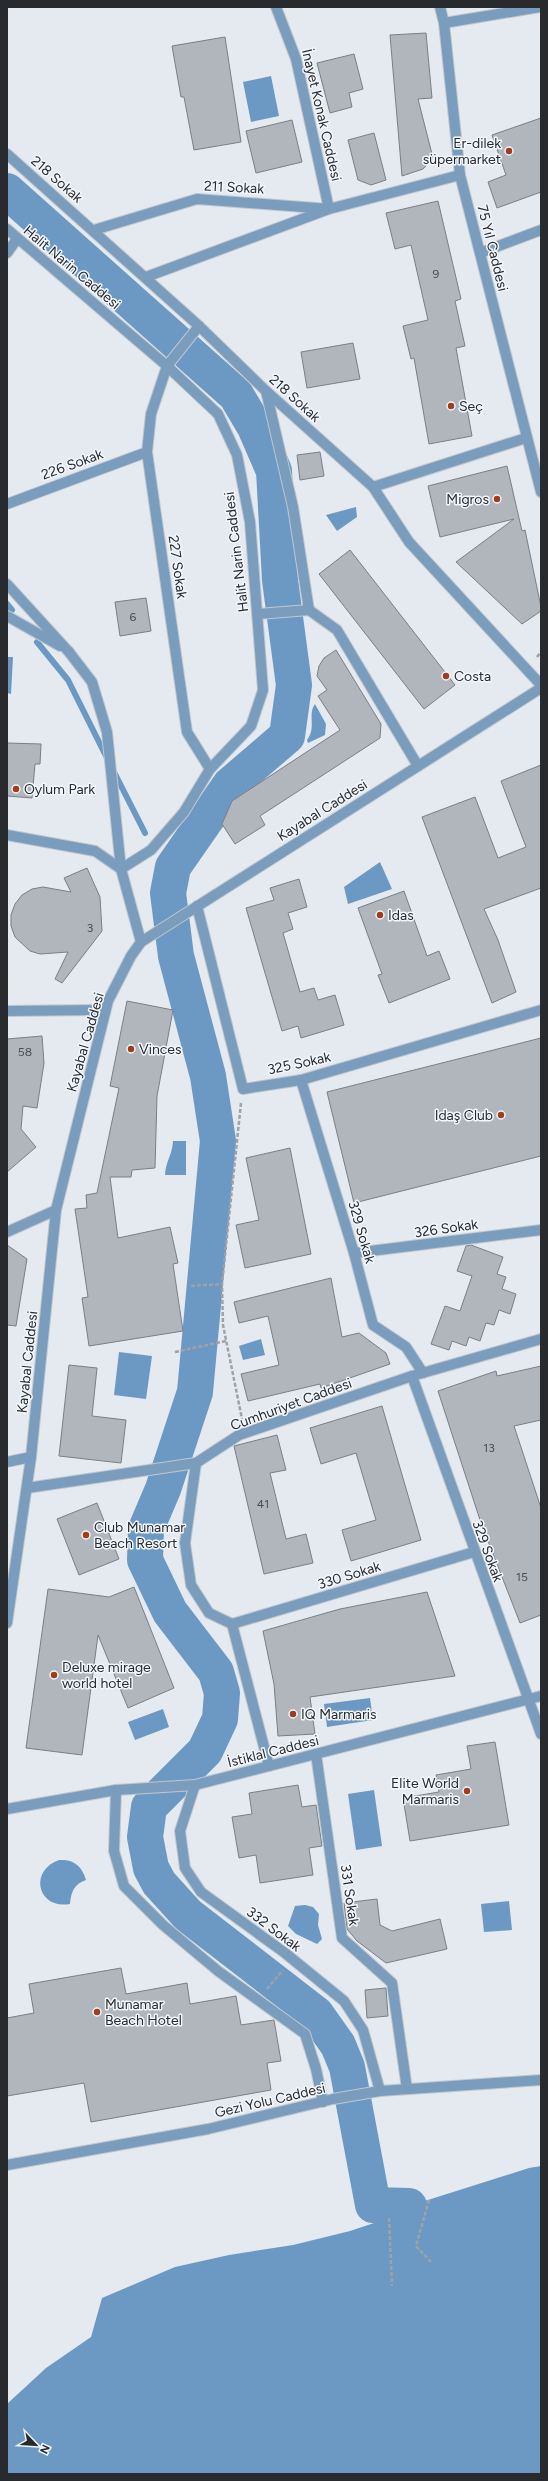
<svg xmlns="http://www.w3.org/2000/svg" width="548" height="2481" font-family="Figtree,sans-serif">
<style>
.water{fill:#6c99c4}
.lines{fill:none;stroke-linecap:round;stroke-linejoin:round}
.stream{stroke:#6c99c4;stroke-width:6}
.river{stroke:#6c99c4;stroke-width:36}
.building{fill:#b0b6bc;stroke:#7a7f84}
.service-casing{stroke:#c2c7cd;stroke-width:12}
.pedestrian-casing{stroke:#c2c7cd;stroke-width:12}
.minor-casing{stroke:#c2c7cd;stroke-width:12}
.tertiary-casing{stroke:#c2c7cd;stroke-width:12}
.path{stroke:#9ea2a7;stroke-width:2.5;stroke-dasharray:4 2;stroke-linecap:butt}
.service{stroke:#7a9dbe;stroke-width:10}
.pedestrian{stroke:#7a9dbe;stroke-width:10}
.minor{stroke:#7a9dbe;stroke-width:10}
.tertiary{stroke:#7a9dbe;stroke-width:10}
.poi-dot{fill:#a33c1a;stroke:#f1f7fd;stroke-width:1.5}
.labels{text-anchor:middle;stroke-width:3;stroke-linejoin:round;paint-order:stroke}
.number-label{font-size:12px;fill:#4a4d51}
.street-label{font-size:14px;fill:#282a2d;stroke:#f1f7fd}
.poi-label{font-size:14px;fill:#282a2d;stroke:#f1f7fd;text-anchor:start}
</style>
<rect width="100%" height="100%" fill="#e4eaf0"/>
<!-- water -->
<g class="water">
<path d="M271,76L279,116L251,122L243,82Z"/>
<path d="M356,507L357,517L337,531L326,515Z"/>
<path d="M7,657H13L11,694L7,693Z"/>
<path d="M315,704L326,724L325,735L308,743L307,740C317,727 307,715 315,704Z"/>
<path d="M380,862L392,889L348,904L344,887Z"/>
<path d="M173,1141H186V1175H165C166,1160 172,1156 173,1141Z"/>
<path d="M261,1339L265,1355L243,1360L239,1346Z"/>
<path d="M119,1352L152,1356L146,1399L114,1395Z"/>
<path d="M370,1698L373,1720L327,1727L324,1704Z"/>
<path d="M163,1709L169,1727L135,1740L128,1722Z"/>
<path d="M374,1790L382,1846L356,1850L348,1794Z"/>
<path d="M59,1860C74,1859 82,1866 86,1880C74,1884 71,1892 70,1904C38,1910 28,1871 59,1860Z"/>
<path d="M509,1901L512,1930L484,1932L481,1904Z"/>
<path d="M305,1905L313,1907L319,1914L318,1925L322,1939L317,1944L296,1934L288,1926L295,1906Z"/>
<path d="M541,2166V2474H7V2404L46,2368L91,2337L102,2298L175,2267L229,2255L293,2245L350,2231L389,2218L409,2206L529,2168Z"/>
</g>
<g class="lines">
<!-- stream -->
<g class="stream">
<path d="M7,604L12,610"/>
<path d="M37,642L68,680L107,758"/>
<path d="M113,770L145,833"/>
<path d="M161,864L170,883"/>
</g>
<!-- river -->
<path class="river" d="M7,191L236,395L255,427L274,471L280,580L294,685L287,736L230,785L173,867L168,893L176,956L208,1076L218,1141L195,1392L163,1489L146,1529L145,1560L170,1612L216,1672L222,1693L220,1719L205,1751L149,1807L145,1837L151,1868L159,1883L188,1915L316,2014L338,2045L347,2067L373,2205L409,2206"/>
</g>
<!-- building -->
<g class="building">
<path d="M426,33L432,98L418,99L433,158L423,169L402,176L390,35Z"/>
<path d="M225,37L241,142L194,150L184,97H181L172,46Z"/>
<path d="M354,54L363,89L349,93L352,107L330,113L317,63Z"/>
<path d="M541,118V192L497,208L488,182L506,175L492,135Z"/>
<path d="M292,120L302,162L256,173L246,131Z"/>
<path d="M374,133L386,180L371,185L358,180L348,140Z"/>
<path d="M438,201L461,299L455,301L465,346L456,348L472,436L429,444L414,358L411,359L403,326L428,320L411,245L395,249L386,213Z"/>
<path d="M353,343L360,379L307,388L301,352Z"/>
<path d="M320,452L324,476L300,480L297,455Z"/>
<path d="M507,466L522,531L525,530L541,607V611L522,624L456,562L514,519L440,537L428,486Z"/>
<path d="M350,550L455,685L424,709L319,574Z"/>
<path d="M146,598L151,631L120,636L115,602Z"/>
<path d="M336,650L381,724L380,738L260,816L265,825L235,844L222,824L232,801L340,730L318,696L327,690L317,676L319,666L324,658Z"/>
<path d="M7,743L41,744L40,764H35L32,798L7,796Z"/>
<path d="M541,765V888L484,909L498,940L516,992L492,1003L422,817L475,797L498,858L526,847L501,781Z"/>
<path d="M87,868L100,897L102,931L62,983L55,979L68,952L40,954L30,951L15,937L11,926V915L15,904L22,895L32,889L43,887L71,892L64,878Z"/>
<path d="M299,879L307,907L288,913L293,929L283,933L300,992L314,988L318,1000L335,995L344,1025L301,1038L298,1026L282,1031L246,908L274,900L270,888Z"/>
<path d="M404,891L427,956L439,951L450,979L389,1003L378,975L382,974L358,908Z"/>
<path d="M127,1001L173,1010L157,1096L155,1168L132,1170L131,1177H110L118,1238L170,1227L178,1263L173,1264L183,1331L89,1346L82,1298L88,1297L75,1209L87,1208L86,1195L97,1193L119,1088L110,1086Z"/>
<path d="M42,1036L44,1063L37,1108L23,1106L21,1129L36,1147L7,1172V1039Z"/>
<path d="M541,1038V1156L354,1203L327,1092Z"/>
<path d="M290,1148L311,1254L245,1268L236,1225L259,1220L246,1158Z"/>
<path d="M7,1245L27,1259L16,1326L7,1325Z"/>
<path d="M471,1245L503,1257L497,1274L506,1277L502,1289L516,1294L510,1314L499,1310L494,1325L486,1323L480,1341L469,1337L466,1346L452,1341L449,1350L431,1344L445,1306L460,1311L472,1276L457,1271L466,1246Z"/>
<path d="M331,1278L342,1337L359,1333L386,1353L390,1364L321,1388L320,1384L248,1401L241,1374L279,1365L268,1316L239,1323L234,1302Z"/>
<path d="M69,1365L97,1368L92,1416L126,1420L121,1463L59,1456Z"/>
<path d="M541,1366V1420L514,1426L541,1508V1615L520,1623L481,1523L438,1391L496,1371L497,1376Z"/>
<path d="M382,1406L421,1540L351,1561L342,1530L376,1520L356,1453L321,1464L310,1428Z"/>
<path d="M277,1435L286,1470L270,1473L286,1539L306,1534L313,1563L264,1574L234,1446Z"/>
<path d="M97,1503L119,1559L79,1575L57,1519Z"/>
<path d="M134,1587L174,1688L128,1708L98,1635L82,1755L26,1748L48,1589L109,1597Z"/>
<path d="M427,1592L455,1676L310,1697L315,1734L278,1736L274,1684L263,1631L340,1609Z"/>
<path d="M495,1742L509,1825L410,1841L403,1798L439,1792L436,1775L471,1769L467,1746Z"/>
<path d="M298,1785L302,1807L316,1805L322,1846L309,1848L313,1875L260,1883L256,1855L239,1858L232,1817L252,1814L249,1793Z"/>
<path d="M377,1899L380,1925L392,1931L440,1919L447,1949L386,1963L357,1941L347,1929L344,1903Z"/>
<path d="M121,1968L126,1994L187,1983L190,2004L236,1996L241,2025L274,2020L281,2061L267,2063L271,2090L91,2122L84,2083L7,2096V2018L34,2013L29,1984Z"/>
<path d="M386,1988L388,2016L367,2018L365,1990Z"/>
</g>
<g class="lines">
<!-- service casing -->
<g class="service-casing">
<g id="service">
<path d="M195,1785L180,1831L185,1868L201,1892L285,1953L344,2001L363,2030L380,2091"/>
<path d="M116,1790L114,1851L124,1886L163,1925L218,1971L305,2034L316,2069L323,2102"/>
</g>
</g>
<!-- pedestrian casing -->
<g class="pedestrian-casing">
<path id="pedestrian" d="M7,2165L208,2129L333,2099L380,2091L541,2080"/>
</g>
<!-- minor casing -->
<g class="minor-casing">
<g id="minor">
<path d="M440,7L444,23L460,175L541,492"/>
<path d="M444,23L540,7"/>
<path d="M7,154L199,326L266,391L373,487L409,542L541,685"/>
<path d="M7,229L167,366L218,414L237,455L250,522L263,690L251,726L210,769L184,812L151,850L121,869L95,851L7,835"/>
<path d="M94,230L197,199L329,209L296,59L276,7"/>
<path d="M7,253L17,239"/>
<path d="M480,253L541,230"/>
<path d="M146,277L329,209L460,175"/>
<path d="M199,326L167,366L151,414L147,452L187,732L210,769"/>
<path d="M266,391L293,507L309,610"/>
<path d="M373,487L526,438"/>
<path d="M7,504L147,452"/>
<path d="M7,584L69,652"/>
<path d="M258,614L309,610L337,630L418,766"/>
<path d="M7,616L60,646"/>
<path d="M197,906L243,1089L301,1080L541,1010"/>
<path d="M7,1011L96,1010"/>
<path d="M301,1080L354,1253L373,1325L406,1347L423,1373"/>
<path d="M7,1232L56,1210"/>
<path d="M354,1253L541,1230"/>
<path d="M412,1376L541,1734"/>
<path d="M7,1462L31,1457"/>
<path d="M196,1463L185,1543L191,1585L209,1613L232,1624L269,1766"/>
<path d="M27,1488L196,1463L239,1435L412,1376L541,1339"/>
<path d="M232,1624L474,1552"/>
<path d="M316,1754L342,1938L392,1983L407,2089"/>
<path d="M7,1809L116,1790L195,1785L541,1696"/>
</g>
</g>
<!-- tertiary casing -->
<g class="tertiary-casing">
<g id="tertiary">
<path d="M69,652L92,682L107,732L121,869L141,942"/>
<path d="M7,1623L31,1457L56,1210L108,1001L131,956L141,942L541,688"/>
</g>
</g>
<!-- path -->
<g class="path">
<path d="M537,657L541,652"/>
<path d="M241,1103L222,1284L223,1325L242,1419"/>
<path d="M191,1286L222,1284"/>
<path d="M175,1352L226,1341"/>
<path d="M267,1989L283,1970"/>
<path d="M429,2200L416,2246L431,2262"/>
<path d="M389,2218L392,2286"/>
</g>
<!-- service -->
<use href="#service" class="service"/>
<!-- pedestrian -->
<use href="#pedestrian" class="pedestrian"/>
<!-- minor -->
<use href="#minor" class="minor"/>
<!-- tertiary -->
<use href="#tertiary" class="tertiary"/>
</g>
<!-- markers -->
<g class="poi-dot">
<circle cx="509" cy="151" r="4"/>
<circle cx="451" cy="406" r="4"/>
<circle cx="497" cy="499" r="4"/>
<circle cx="446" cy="676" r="4"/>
<circle cx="16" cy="789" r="4"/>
<circle cx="380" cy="915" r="4"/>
<circle cx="131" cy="1049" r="4"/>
<circle cx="501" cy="1115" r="4"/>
<circle cx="86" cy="1535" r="4"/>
<circle cx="54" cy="1675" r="4"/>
<circle cx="293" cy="1714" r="4"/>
<circle cx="467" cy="1791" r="4"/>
<circle cx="97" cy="2012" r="4"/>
</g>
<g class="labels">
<!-- number labels -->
<g class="number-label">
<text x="436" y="278">9</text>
<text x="133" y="621">6</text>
<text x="90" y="932">3</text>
<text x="25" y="1056">58</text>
<text x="489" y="1452">13</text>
<text x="263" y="1508">41</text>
<text x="522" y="1581">15</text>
</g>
<!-- street labels -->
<g class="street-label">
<text transform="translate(322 115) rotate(77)" y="5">İnayet Konak Caddesi</text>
<text transform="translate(57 179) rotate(41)" y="5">218 Sokak</text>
<text transform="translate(234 187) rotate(3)" y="5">211 Sokak</text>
<text transform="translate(493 248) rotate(76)" y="5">75 Yıl Caddesi</text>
<text transform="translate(72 267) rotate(40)" y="5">Halit Narin Caddesi</text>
<text transform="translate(295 398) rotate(42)" y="5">218 Sokak</text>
<text transform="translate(72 464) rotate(-20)" y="5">226 Sokak</text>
<text transform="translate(236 552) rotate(-97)" y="5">Halit Narin Caddesi</text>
<text transform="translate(178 567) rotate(82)" y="5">227 Sokak</text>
<text transform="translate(322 810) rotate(-32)" y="5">Kayabal Caddesi</text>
<text transform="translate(85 1042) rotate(-74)" y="5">Kayabal Caddesi</text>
<text transform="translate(299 1063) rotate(-12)" y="5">325 Sokak</text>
<text transform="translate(446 1228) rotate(-8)" y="5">326 Sokak</text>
<text transform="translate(362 1232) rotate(74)" y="5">329 Sokak</text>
<text transform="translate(27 1362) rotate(-84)" y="5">Kayabal Caddesi</text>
<text transform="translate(291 1404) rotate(-20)" y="5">Cumhuriyet Caddesi</text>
<text transform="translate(488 1551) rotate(70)" y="5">329 Sokak</text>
<text transform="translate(349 1575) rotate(-17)" y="5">330 Sokak</text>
<text transform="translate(273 1751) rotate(-14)" y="5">İstiklal Caddesi</text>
<text transform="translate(350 1895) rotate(82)" y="5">331 Sokak</text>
<text transform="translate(274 1929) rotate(37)" y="5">332 Sokak</text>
<text transform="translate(270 2100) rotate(-13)" y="5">Gezi Yolu Caddesi</text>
</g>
<!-- poi labels -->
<g class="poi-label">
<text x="501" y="148" text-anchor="end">Er-dilek<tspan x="501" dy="16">süpermarket</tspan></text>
<text x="459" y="411">Seç</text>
<text x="489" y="504" text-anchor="end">Migros</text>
<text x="454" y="681">Costa</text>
<text x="24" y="794">Oylum Park</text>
<text x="388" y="920">Idas</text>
<text x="139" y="1054">Vinces</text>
<text x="493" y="1120" text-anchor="end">Idaş Club</text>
<text x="94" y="1532">Club Munamar<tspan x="94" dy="16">Beach Resort</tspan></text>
<text x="62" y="1672">Deluxe mirage<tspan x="62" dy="16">world hotel</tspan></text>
<text x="301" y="1719">IQ Marmaris</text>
<text x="459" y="1788" text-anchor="end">Elite World<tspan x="459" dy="16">Marmaris</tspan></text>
<text x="105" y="2009">Munamar<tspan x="105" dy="16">Beach Hotel</tspan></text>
</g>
</g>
<!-- border -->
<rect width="548" height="2481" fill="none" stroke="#282a2d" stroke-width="16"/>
<!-- north arrow -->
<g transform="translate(36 2445) rotate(115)" stroke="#f1f7fd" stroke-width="3" paint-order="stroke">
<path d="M0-3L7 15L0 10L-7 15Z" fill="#282a2d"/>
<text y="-6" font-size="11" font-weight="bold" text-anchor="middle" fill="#282a2d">N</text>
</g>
</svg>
